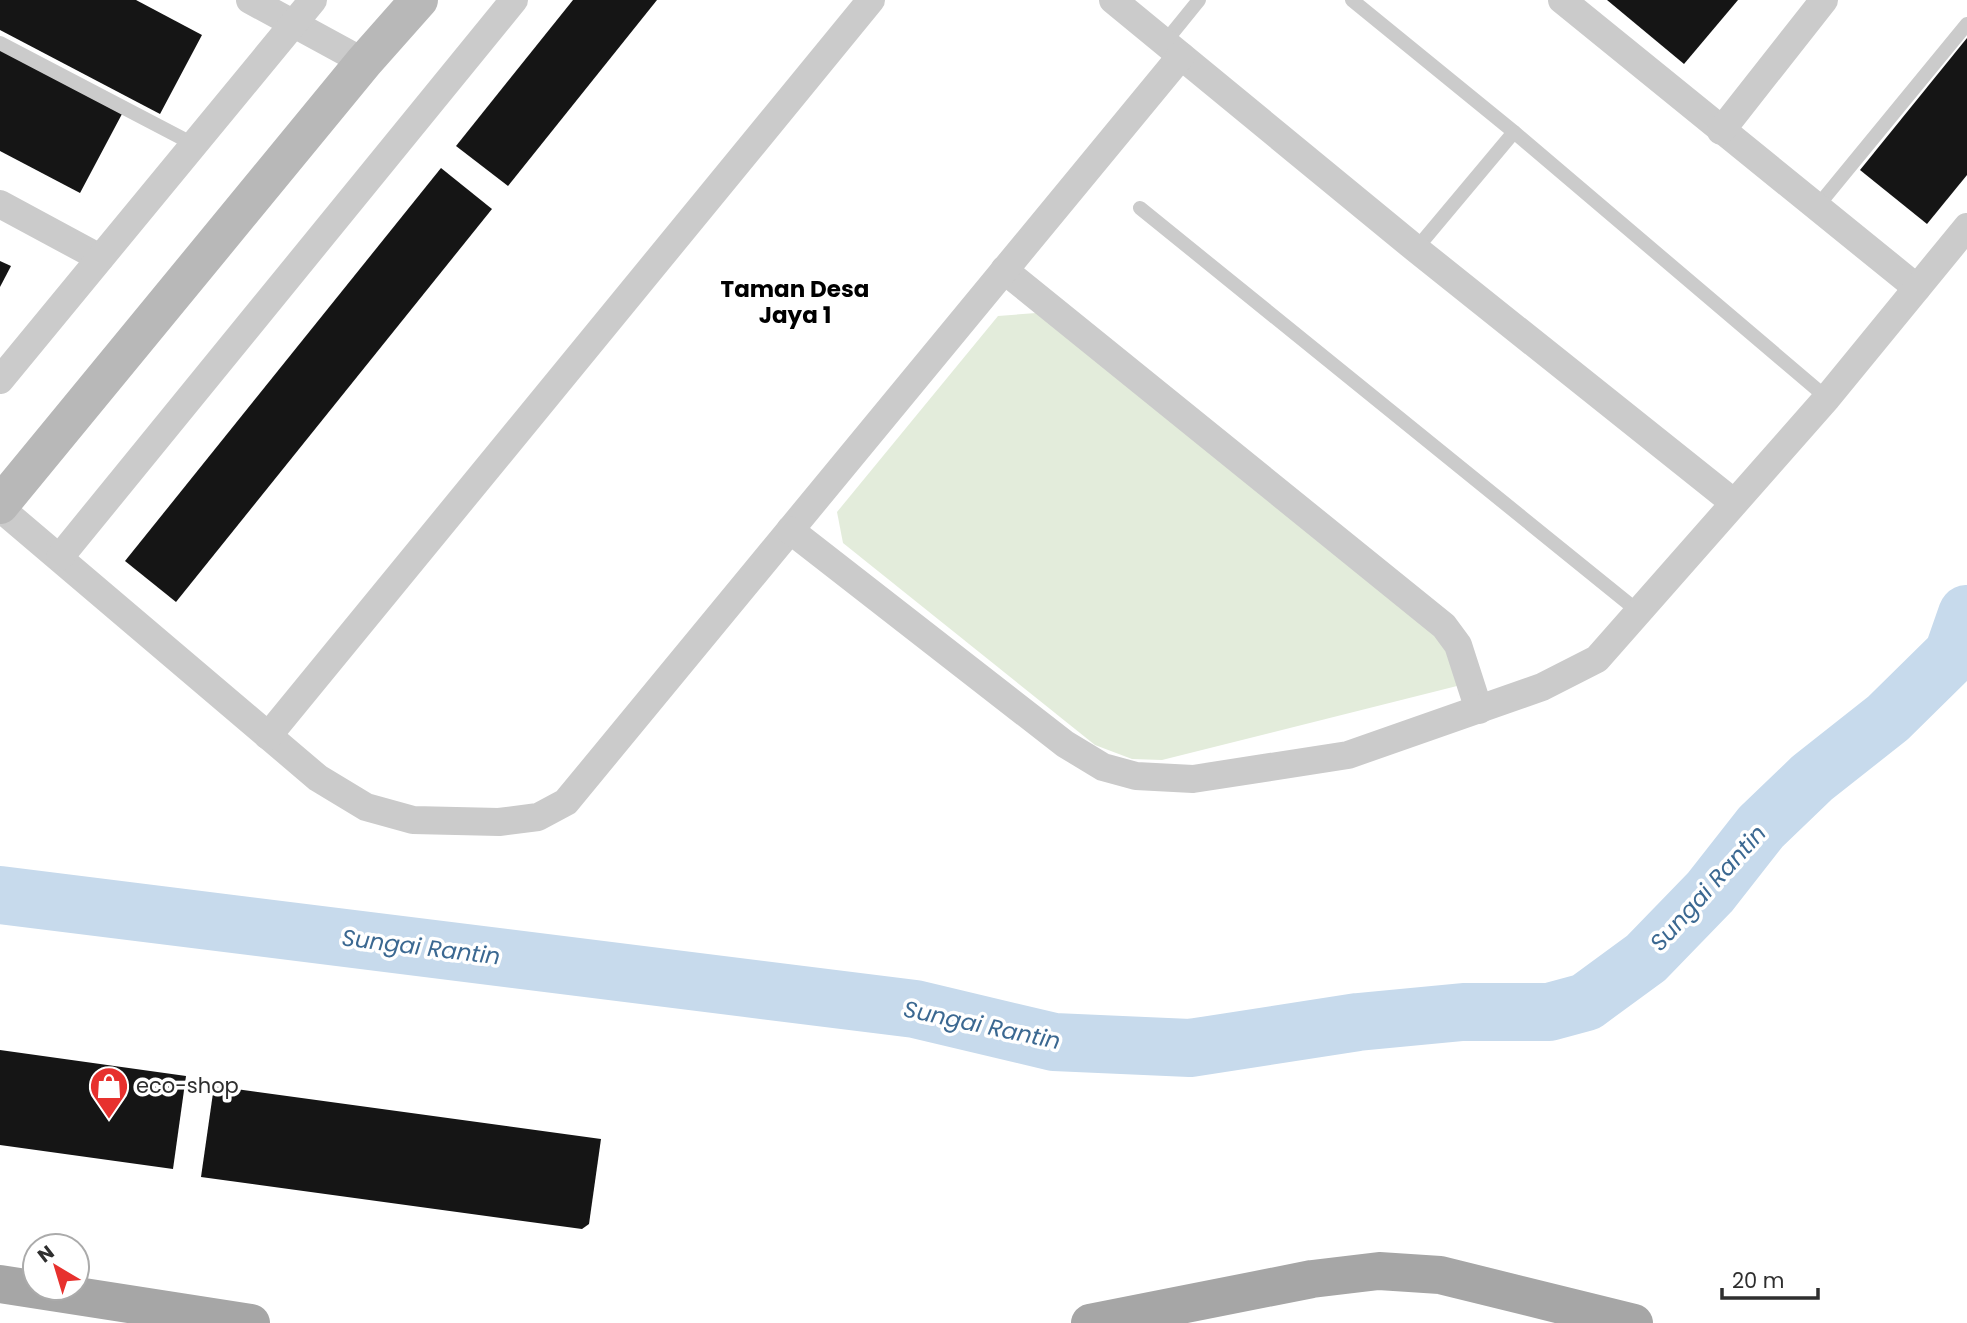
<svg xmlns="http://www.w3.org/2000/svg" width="1967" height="1323" font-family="Poppins,sans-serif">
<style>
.green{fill:#e3ecdb}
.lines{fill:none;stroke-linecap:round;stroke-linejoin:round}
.river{stroke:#c7daec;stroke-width:58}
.building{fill:#151515}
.lane{stroke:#cbcbcb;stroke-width:14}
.street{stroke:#cbcbcb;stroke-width:28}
.secondary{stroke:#b8b8b8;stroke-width:38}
.primary{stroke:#a6a6a6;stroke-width:38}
.labels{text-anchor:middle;stroke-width:7;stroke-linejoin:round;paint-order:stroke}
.poi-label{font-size:21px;fill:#2e2e2e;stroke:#fff;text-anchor:start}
.neighbourhood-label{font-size:23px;font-weight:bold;fill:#000;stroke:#fff}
.water-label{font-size:23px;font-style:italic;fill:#3b6891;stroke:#fff}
</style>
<rect width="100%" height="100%" fill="#fff"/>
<!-- green -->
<path class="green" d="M1036,313L1453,637L1457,686L1162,760L1132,759L1095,745L843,543L837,512L998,316Z"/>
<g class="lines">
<!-- river -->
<path class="river" d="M0,895L915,1009L1054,1042L1190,1048L1358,1022L1463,1012H1549L1586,1002L1646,958L1710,892L1761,827L1812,778L1888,718L1953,654L1967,614"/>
</g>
<!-- building -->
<g class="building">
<path d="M0,0H136L202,35L160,114L0,30Z"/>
<path d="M573,0H657L508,186L456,146Z"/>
<path d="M1607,0H1738L1684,64Z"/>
<path d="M1967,38V175L1927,224L1860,170Z"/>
<path d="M0,50L122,114L80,193L0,151Z"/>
<path d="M441,168L492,209L176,602L125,561Z"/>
<path d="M0,261L11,266L0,287Z"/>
<path d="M0,1050L186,1076L173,1169L0,1145Z"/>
<path d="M214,1086L601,1139L589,1224L582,1229L201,1177Z"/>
</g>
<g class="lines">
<!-- lane -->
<g class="lane">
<path d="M1352,0L1514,132L1827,398"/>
<path d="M1165,42L1199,0"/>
<path d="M0,43L195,145"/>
<path d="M1140,208L1639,612"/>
<path d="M1816,208L1967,24"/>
<path d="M1416,249L1514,132"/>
</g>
<!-- street -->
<g class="street">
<path d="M250,0L364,62"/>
<path d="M1113,0L1416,249L1733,502"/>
<path d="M1562,0L1917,288"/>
<path d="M1721,131L1824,0"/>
<path d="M0,204L100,258"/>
<path d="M1004,270L1444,626L1458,645L1479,710"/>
<path d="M0,380L313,0"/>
<path d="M0,508L318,778L366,807L413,820L499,822L538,817L566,802L1181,56"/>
<path d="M790,530L1065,744L1103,767L1136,776L1193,779L1348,755L1542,687L1597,659L1827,398L1967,227"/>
<path d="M60,557L514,0"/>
<path d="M268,736L871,0"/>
</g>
<!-- secondary -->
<path class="secondary" d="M0,505L364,62L419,0"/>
<!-- primary -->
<g class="primary">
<path d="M0,1284L251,1323"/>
<path d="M1090,1323L1312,1279L1379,1271L1440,1275L1634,1323"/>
</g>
</g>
<!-- icons -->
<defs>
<g id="shop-pin" transform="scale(2.0125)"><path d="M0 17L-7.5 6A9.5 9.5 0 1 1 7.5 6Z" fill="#e7312e" stroke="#fff"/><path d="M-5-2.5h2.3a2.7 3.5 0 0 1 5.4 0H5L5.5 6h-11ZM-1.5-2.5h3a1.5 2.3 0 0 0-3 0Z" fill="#fff"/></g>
</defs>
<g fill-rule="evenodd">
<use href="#shop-pin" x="109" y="1086"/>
</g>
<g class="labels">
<!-- poi labels -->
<g class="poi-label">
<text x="136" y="1093">eco-shop</text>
</g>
<!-- neighbourhood labels -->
<g class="neighbourhood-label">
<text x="795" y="297">Taman Desa<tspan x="795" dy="26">Jaya 1</tspan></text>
</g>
<!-- water labels -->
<g class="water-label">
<text transform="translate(1708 888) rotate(-48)" y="8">Sungai Rantin</text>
<text transform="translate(421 947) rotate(7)" y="8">Sungai Rantin</text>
<text transform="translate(982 1025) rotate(12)" y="8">Sungai Rantin</text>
</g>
</g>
<!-- north arrow -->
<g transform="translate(56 1267) rotate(322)"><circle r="33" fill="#ffffff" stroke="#ababab" stroke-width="2"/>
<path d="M0-5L12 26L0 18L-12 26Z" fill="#e7312e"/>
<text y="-10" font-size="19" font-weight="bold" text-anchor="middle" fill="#2e2e2e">N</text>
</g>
<!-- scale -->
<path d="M1722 1288v10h96v-10" fill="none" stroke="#2e2e2e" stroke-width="3.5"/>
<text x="1732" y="1288" font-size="21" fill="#2e2e2e" stroke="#ffffff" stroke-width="5" paint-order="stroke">20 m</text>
</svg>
